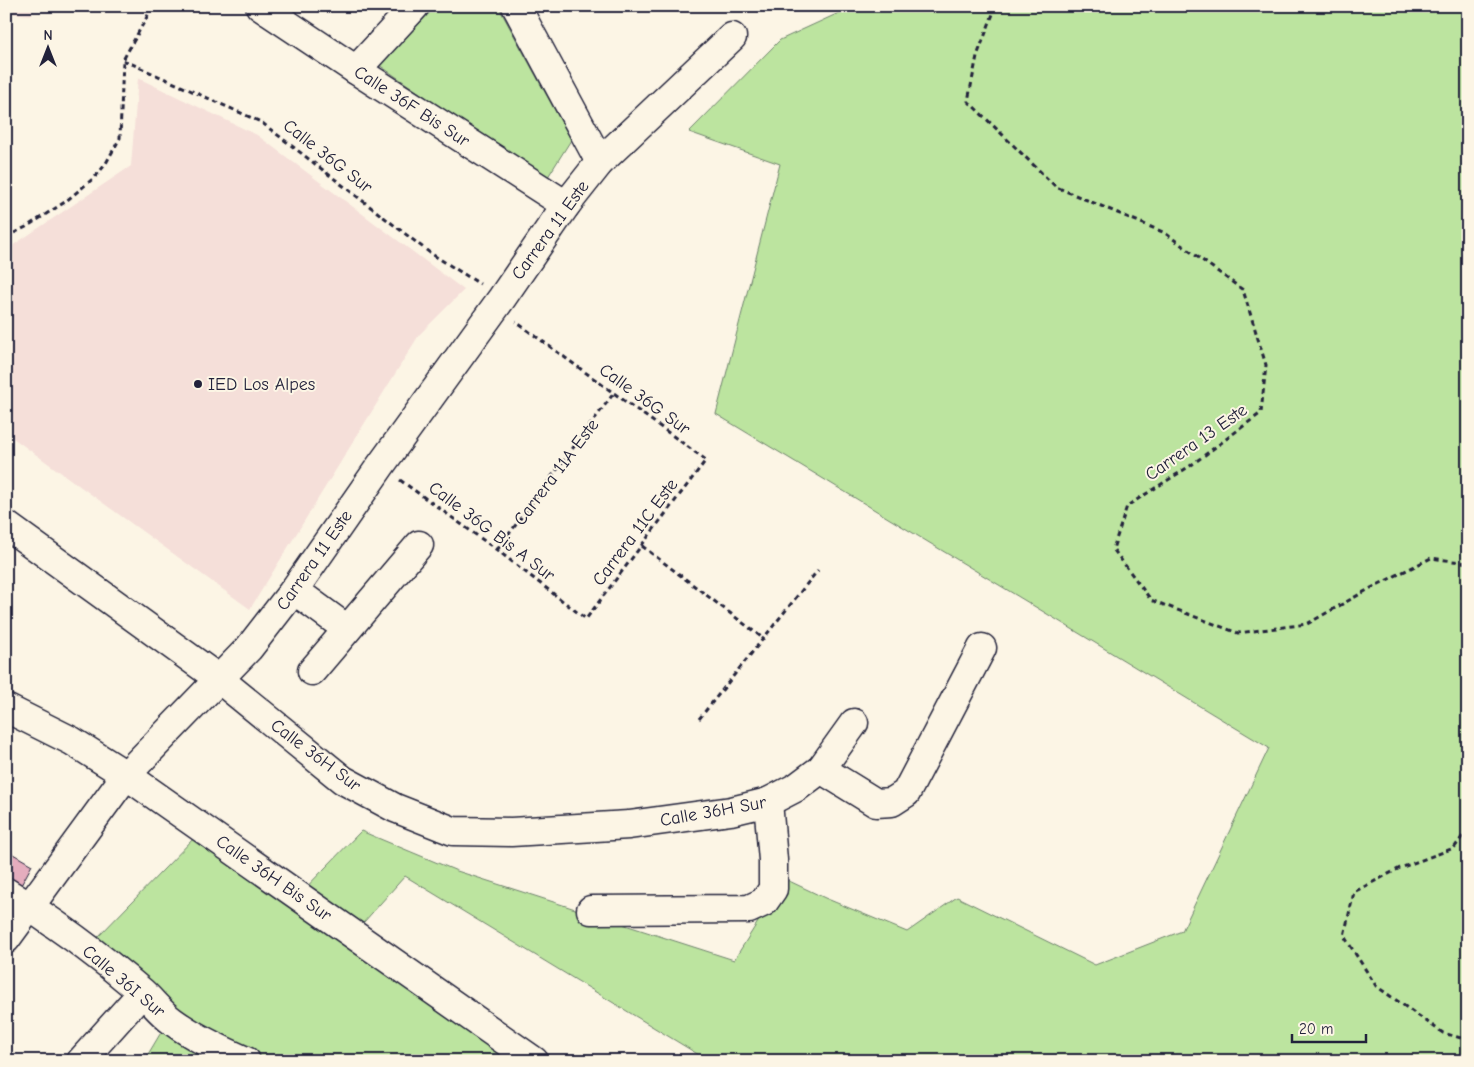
<svg xmlns="http://www.w3.org/2000/svg" width="1474" height="1067" font-family="'Comic Neue',sans-serif">
<style>
.built{fill:#f5dfd9}
.green{fill:#bce49f;stroke:#6f836d}
.building{fill:#e5adbe;stroke:#22223b}
.lines{fill:none;stroke-linecap:round;stroke-linejoin:round}
.minor-casing{stroke:#22223b;stroke-width:31}
.path{stroke:#22223b;stroke-width:3;stroke-dasharray:5 4;stroke-linecap:butt}
.minor{stroke:#fcf5e5;stroke-width:28}
.poi-dot{fill:#22223b;stroke:#fcf5e5;stroke-width:2}
.labels{text-anchor:middle;stroke-width:4;stroke-linejoin:round;paint-order:stroke}
.street-label{font-size:18px;fill:#22223b;stroke:#fcf5e5}
.poi-label{font-size:18px;fill:#22223b;stroke:#fcf5e5;text-anchor:start}
</style>
<rect width="100%" height="100%" fill="#fcf5e5"/>
<filter id="ink" filterUnits="userSpaceOnUse"><feTurbulence type="fractalNoise" baseFrequency=".02" numOctaves="2"/><feDisplacementMap in="SourceGraphic" scale="10" xChannelSelector="R" yChannelSelector="G"/><feConvolveMatrix kernelMatrix="1 2 1 2 8 2 1 2 1" color-interpolation-filters="sRGB"/></filter>
<g filter="url(#ink)">
<!-- built -->
<g class="built">
<path d="M6,6H32V15L6,13Z"/>
<path d="M138,78L257,135L464,290L419,335L250,609L6,433V250L131,166Z"/>
</g>
<!-- green -->
<g class="green">
<path d="M436,6H498L571,140L546,180L379,65Z"/>
<path d="M854,6H1468V1061H709L405,876L347,941L523,1061H144L175,1009L97,938L197,835L290,904L361,831L457,871L734,960L785,879L825,898L907,932L957,897L1095,965L1182,931L1269,748L716,414L780,164L689,132L780,40Z"/>
</g>
<!-- building -->
<path class="building" d="M6,850L32,865L19,889L6,882Z"/>
<g class="lines">
<!-- minor casing -->
<g class="minor-casing">
<g id="minor">
<path d="M260,6L356,70L566,205"/>
<path d="M516,6L600,162"/>
<path d="M356,70L415,6"/>
<path d="M6,525L219,679L343,780L395,808L453,831L511,832L629,825L731,811L768,802L797,787L821,769L854,723"/>
<path d="M294,590L347,629"/>
<path d="M312,671L419,545"/>
<path d="M6,708L72,741L126,775L534,1061"/>
<path d="M821,769L876,803L892,802L906,793L982,648"/>
<path d="M6,892C53,921 100,956 142,992C152,1001 161,1013 172,1021C195,1038 221,1050 246,1061"/>
<path d="M591,910L749,909L764,902L773,889V860L768,802"/>
<path d="M6,939L126,775L249,648L294,590L381,465L502,298L566,205L600,162L732,37"/>
<path d="M81,1061L142,993"/>
</g>
</g>
<!-- path -->
<g class="path">
<path d="M996,6L977,56L968,101L1056,187L1165,233L1243,290L1266,365L1261,413L1190,466L1127,506L1113,549L1151,600L1238,633L1307,624L1369,589L1431,558L1468,563"/>
<path d="M123,60L261,122L430,253L480,284"/>
<path d="M6,237L26,227L65,202L95,177L105,165L120,138L123,60L153,6"/>
<path d="M400,480L497,550L586,619L706,460L516,322"/>
<path d="M642,546L764,639"/>
<path d="M497,550L614,393"/>
<path d="M699,719L818,570"/>
<path d="M1468,829L1454,848L1400,868L1354,892L1344,936L1376,986L1443,1033L1468,1040"/>
</g>
<!-- minor -->
<use href="#minor" class="minor"/>
</g>
</g>
<!-- markers -->
<circle class="poi-dot" cx="198" cy="384" r="5"/>
<g class="labels">
<!-- street labels -->
<g class="street-label">
<text transform="translate(412 106) rotate(33)" y="6">Calle 36F Bis Sur</text>
<text transform="translate(328 156) rotate(38)" y="6">Calle 36G Sur</text>
<text transform="translate(550 230) rotate(-54)" y="6">Carrera 11 Este</text>
<text transform="translate(645 399) rotate(36)" y="6">Calle 36G Sur</text>
<text transform="translate(1196 442) rotate(-35)" y="6">Carrera 13 Este</text>
<text transform="translate(556 472) rotate(-53)" y="6">Carrera 11A Este</text>
<text transform="translate(492 531) rotate(37)" y="6">Calle 36G Bis A Sur</text>
<text transform="translate(635 532) rotate(-53)" y="6">Carrera 11C Este</text>
<text transform="translate(314 560) rotate(-55)" y="6">Carrera 11 Este</text>
<text transform="translate(316 755) rotate(37)" y="6">Calle 36H Sur</text>
<text transform="translate(713 811) rotate(-10)" y="6">Calle 36H Sur</text>
<text transform="translate(274 878) rotate(35)" y="6">Calle 36H Bis Sur</text>
<text transform="translate(124 981) rotate(40)" y="6">Calle 36I Sur</text>
</g>
<!-- poi labels -->
<g class="poi-label">
<text x="208" y="390">IED Los Alpes</text>
</g>
</g>
<!-- margin -->
<rect width="1474" height="1067" fill="none" stroke="#fcf5e5" stroke-width="25"/>
<rect x="12" y="12" width="1449" height="1042" fill="none" stroke="#22223b" stroke-width="2" filter="url(#ink)"/>
<!-- north arrow -->
<g transform="translate(48 48)" stroke="#fcf5e5" stroke-width="4" paint-order="stroke">
<path d="M0-4L9 19L0 12L-9 19Z" fill="#22223b"/>
<text y="-8" font-size="14" font-weight="bold" text-anchor="middle" fill="#22223b">N</text>
</g>
<!-- scale -->
<path d="M1292 1034v8h74v-8" fill="none" stroke="#22223b" stroke-width="2.5"/>
<text x="1299" y="1034" font-size="15" fill="#22223b" stroke="#fcf5e5" stroke-width="4" paint-order="stroke">20 m</text>
</svg>
